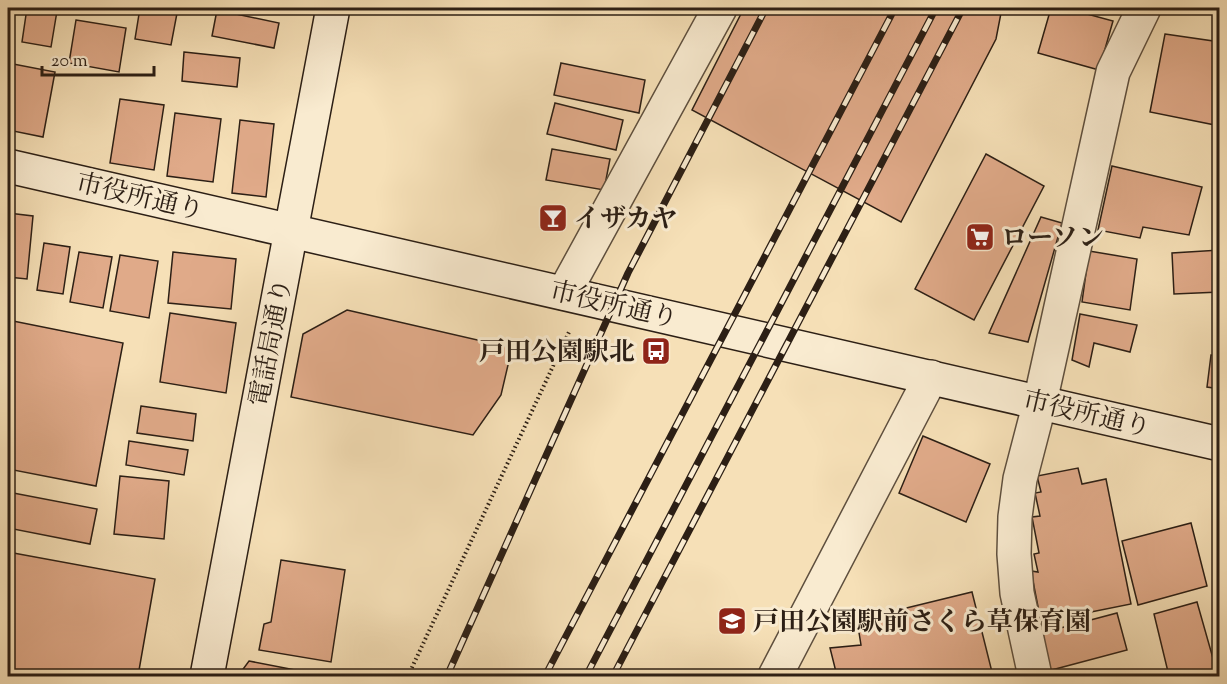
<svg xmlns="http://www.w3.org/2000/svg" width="1227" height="684" font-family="'Sorts Mill Goudy','Noto Serif JP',serif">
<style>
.building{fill:#e0aa89;stroke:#2c1f15;stroke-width:1.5}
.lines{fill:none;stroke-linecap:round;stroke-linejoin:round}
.street-casing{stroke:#5e4f3e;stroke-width:36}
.secondary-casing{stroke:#2c1f15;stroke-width:36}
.path{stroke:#2c1f15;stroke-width:4;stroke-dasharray:1.5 3;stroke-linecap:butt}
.street{stroke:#f9ebd0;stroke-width:33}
.secondary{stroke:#f9ebd0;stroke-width:33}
.rail-casing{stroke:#2c1f15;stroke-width:7}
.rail{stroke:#f9ebd0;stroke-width:4.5;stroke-dasharray:14;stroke-linecap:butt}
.labels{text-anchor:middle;stroke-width:6;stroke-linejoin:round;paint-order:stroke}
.street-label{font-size:26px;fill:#2c1f15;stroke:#f9ebd0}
.poi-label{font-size:26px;font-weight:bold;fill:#2c1f15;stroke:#f9ebd0;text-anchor:start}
</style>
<rect width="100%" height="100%" fill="#f6e0b7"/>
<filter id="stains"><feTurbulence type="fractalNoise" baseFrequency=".00333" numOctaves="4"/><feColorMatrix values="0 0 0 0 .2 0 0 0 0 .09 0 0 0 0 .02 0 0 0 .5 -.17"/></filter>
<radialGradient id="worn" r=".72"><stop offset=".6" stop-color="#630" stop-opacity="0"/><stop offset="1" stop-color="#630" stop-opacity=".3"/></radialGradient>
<!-- building -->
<g class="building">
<path d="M27,8L57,11L51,47L22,42Z"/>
<path d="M140,8H178L171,45L135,39Z"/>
<path d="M744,8H1002L996,39L901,222L692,110Z"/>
<path d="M1051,8H1065L1113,21L1099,70L1038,53Z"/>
<path d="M217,10L279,23L274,48L212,36Z"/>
<path d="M76,20L126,28L119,72L69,63Z"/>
<path d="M1165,34L1220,42V126L1150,112Z"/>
<path d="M184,52L240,58L237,87L182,81Z"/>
<path d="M8,63L55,72L43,137L8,130Z"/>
<path d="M561,63L645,80L639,113L554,95Z"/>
<path d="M120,99L164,105L154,170L110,163Z"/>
<path d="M555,103L623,120L616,150L547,134Z"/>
<path d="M175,113L221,119L213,182L167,176Z"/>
<path d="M240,120L274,124L266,197L232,193Z"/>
<path d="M552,149L610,159L604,190L546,180Z"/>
<path d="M986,154L1044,186L974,320L915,289Z"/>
<path d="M1112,166L1202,187L1189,235L1143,227L1140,238L1098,230Z"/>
<path d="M8,213L33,216L27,279L8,277Z"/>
<path d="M1041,217L1062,223L1028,342L989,333Z"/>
<path d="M44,243L70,247L63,294L37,290Z"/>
<path d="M1220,250V292L1174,294L1172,253Z"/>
<path d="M1089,251L1137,259L1130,310L1082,302Z"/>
<path d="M79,252L112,257L103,308L70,302Z"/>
<path d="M173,252L236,259L231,309L168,303Z"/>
<path d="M120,255L158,261L149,318L110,311Z"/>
<path d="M347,310L512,348L501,395L473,435L291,397L303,334Z"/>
<path d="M170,313L236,323L226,393L160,382Z"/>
<path d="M1080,314L1137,325L1130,352L1094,343L1089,367L1072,360Z"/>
<path d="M8,320L123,343L96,486L8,469Z"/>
<path d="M1211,355L1220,356V389L1207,387Z"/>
<path d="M141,406L196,414L193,441L137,433Z"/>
<path d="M923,436L990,464L966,522L899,493Z"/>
<path d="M129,441L188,450L184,475L126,465Z"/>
<path d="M1078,468L1082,484L1106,479L1131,604L1041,622L1031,571L1038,572L1034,554L1039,553L1032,517L1040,516L1035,493L1041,492L1037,476Z"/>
<path d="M120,476L169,481L164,539L114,534Z"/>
<path d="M8,492L97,509L90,544L8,528Z"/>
<path d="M1191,523L1207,586L1138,605L1122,541Z"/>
<path d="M8,552L155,579L138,676H8Z"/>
<path d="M281,560L345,570L331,662L259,650L264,624L271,622Z"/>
<path d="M972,592L993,676H837L830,648L861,645L857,620Z"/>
<path d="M1197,602L1218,676H1169L1154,614Z"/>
<path d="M1117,613L1127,650L1044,672L1034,635Z"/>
<path d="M249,661L321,675L238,676Z"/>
</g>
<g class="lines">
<!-- street casing -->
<g class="street-casing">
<g id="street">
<path d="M564,293L720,8"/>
<path d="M775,676L931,377"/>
<path d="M1035,676L1017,593L1014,554L1015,517L1020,479L1040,402L1113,72L1144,8"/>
</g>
</g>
<!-- secondary casing -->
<g class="secondary-casing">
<g id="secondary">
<path d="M8,166L1220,444"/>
<path d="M207,676L333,8"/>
</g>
</g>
<!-- path -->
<path class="path" d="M408,676L569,332"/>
<!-- street -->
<use href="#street" class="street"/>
<!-- secondary -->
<use href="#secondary" class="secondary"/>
<!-- rail casing -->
<g class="rail-casing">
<g id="rail">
<path d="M447,676L628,273L766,8"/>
<path d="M545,676L895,8"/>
<path d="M586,676L936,8"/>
<path d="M613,676L963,8"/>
</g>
</g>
<!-- rail -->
<use href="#rail" class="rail"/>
</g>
<!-- icons -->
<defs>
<g id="bar-square" transform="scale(1.5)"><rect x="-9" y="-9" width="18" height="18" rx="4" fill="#8f2418" stroke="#f9ebd0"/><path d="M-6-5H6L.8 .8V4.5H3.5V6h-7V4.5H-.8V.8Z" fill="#fff"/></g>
<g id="supermarket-square" transform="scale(1.5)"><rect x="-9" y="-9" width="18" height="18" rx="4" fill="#8f2418" stroke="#f9ebd0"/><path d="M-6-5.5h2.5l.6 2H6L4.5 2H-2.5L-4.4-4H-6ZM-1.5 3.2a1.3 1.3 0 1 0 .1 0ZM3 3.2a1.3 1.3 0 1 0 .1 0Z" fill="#fff"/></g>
<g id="bus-square" transform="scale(1.5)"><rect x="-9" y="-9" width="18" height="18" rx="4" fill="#8f2418" stroke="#f9ebd0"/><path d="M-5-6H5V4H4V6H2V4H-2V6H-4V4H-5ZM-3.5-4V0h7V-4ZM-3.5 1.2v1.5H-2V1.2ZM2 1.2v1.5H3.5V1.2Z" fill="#fff"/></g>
<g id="school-square" transform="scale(1.5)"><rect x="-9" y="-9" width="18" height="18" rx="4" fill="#8f2418" stroke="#f9ebd0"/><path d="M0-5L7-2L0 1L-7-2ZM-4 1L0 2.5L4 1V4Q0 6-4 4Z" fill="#fff"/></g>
</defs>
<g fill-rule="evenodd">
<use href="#bar-square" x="553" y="218"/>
<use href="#supermarket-square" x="980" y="237"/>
<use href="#bus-square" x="656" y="351"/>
<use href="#school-square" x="732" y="621"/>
</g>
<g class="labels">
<!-- street labels -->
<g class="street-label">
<text transform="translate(140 196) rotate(13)" y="9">市役所通り</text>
<text transform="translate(614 304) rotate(13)" y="9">市役所通り</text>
<text transform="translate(270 342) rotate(-79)" y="9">電話局通り</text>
<text transform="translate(1087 413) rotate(13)" y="9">市役所通り</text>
</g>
<!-- poi labels -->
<g class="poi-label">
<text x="574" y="227">イザカヤ</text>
<text x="1001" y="246">ローソン</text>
<text x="635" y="360" text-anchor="end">戸田公園駅北</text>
<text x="753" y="630">戸田公園駅前さくら草保育園</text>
</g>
</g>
<!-- margin -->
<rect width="1227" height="684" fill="none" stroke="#f6e0b7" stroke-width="30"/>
<rect x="9" y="9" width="1209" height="666" fill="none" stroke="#2c1f15" stroke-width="3"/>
<rect x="15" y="15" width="1197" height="654" fill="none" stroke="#2c1f15" stroke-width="1.5"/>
<!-- scale -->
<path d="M42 66v9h112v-9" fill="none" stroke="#2c1f15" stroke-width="3"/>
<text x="51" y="66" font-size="18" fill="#2c1f15" stroke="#f9ebd0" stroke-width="4.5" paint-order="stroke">20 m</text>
<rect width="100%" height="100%" filter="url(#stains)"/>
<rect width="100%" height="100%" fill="url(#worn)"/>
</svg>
